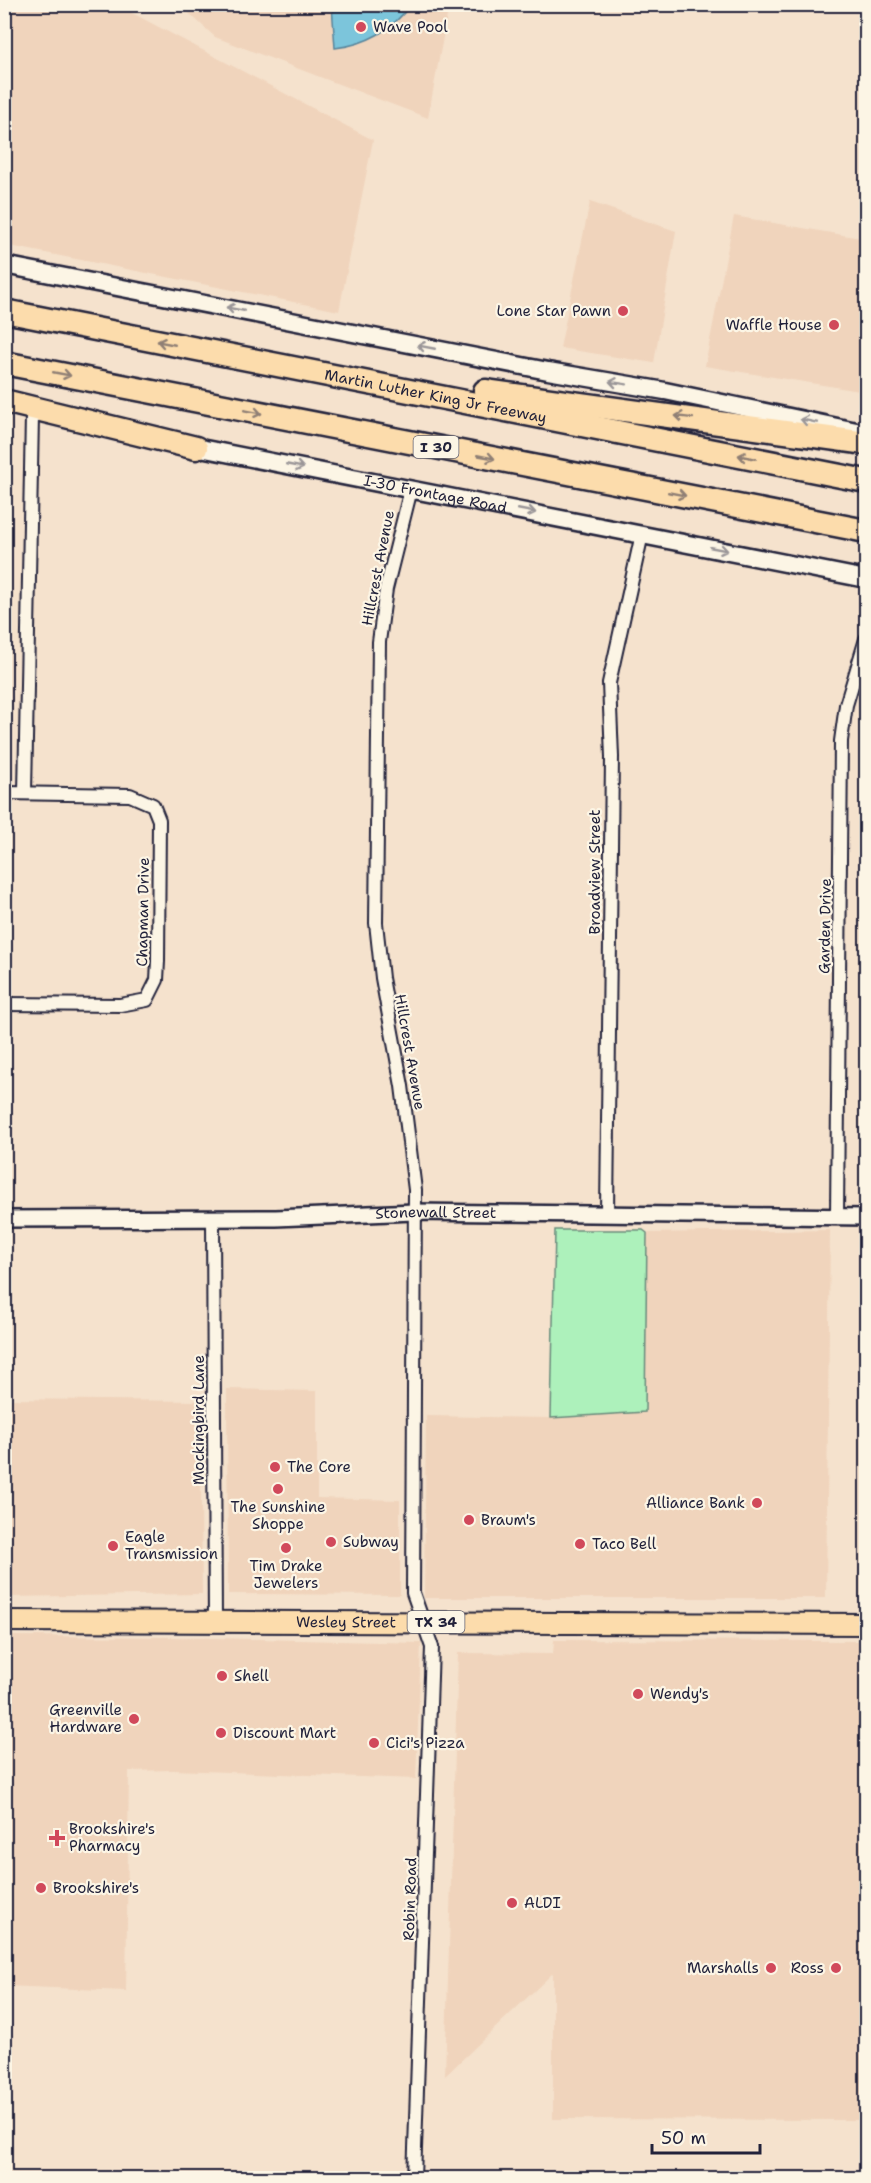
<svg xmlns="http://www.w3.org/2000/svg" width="871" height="2183" font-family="'Shantell Sans',sans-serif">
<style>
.built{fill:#f0d4bc}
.green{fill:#adf1bb;stroke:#688a7b;stroke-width:1.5}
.water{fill:#7bc5db;stroke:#57849b;stroke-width:1.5}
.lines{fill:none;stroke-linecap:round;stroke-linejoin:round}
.minor-casing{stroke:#22223b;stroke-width:16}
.tertiary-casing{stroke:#22223b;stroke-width:20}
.secondary-casing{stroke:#22223b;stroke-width:21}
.primary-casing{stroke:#22223b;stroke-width:24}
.motorway-casing{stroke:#22223b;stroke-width:27}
.minor{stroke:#fcf5e5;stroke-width:12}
.tertiary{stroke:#fcf5e5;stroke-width:15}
.secondary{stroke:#fcf5e5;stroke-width:16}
.primary{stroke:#fcdcac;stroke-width:20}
.motorway{stroke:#fcdcac;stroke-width:22}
.oneway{stroke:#9a9698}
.oneway2{stroke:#8f7f74}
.poi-dot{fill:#d1495b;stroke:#fcf5e5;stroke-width:2}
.labels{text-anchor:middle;stroke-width:4.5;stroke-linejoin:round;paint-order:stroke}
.shield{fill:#fcf5e5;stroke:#63616e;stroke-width:1.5}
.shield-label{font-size:14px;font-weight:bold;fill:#22223b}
.poi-label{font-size:15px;fill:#22223b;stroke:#fcf5e5;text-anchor:start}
.street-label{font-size:15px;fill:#22223b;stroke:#fcf5e5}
</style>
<rect width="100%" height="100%" fill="#f5e2cd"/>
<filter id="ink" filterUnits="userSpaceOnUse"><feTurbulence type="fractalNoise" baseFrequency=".0167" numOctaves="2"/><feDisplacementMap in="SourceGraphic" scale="12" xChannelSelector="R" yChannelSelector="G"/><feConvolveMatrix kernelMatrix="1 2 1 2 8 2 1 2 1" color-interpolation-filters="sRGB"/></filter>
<g filter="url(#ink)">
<!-- built -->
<g class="built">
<path d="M4,5H117L373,140L339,311L5,245Z"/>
<path d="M180,5H449L428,118L215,37Z"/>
<path d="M590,202L676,231L654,363L560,348Z"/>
<path d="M734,216L866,239V392L705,366Z"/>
<path d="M830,1230L826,1598H424L426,1416L551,1418L644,1412L647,1233Z"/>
<path d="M227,1389L317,1391V1498L400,1500V1595L228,1594Z"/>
<path d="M4,1399L200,1401L202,1594L5,1597Z"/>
<path d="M5,1636L173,1637L421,1643L416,1779L173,1770L129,1771L126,1991L5,1986Z"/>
<path d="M554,1640L866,1641V2120L553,2119V1973L445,2076L458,1653L553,1654Z"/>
</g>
<!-- green -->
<path class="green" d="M555,1230H643L647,1233L645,1412L551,1418Z"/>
<!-- water -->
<path class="water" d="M332,5V4L410,5C393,30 365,45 335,48Z"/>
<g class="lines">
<!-- minor casing -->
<g class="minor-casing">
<g id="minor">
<path d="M411,489L386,589L379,642L376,923L382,978L402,1086L415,1190L413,1593L432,1647L414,2178"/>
<path d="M4,793L130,795L153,805L159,820L158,961L157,980L147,1000L120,1005L4,1004"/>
<path d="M25,793L32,416"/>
<path d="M607,1214L612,757L609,683L642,534"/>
<path d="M837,1217L841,741L846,705L866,639"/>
<path d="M213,1219L215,1622"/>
</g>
</g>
<!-- tertiary casing -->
<g class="tertiary-casing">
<g id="tertiary">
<path id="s1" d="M4,1219L276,1218L414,1212L866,1217"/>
</g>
</g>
<!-- secondary casing -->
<g class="secondary-casing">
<g id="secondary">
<path d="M4,265L548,371L665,391L866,433"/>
<path id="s2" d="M185,445L866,579"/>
</g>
</g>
<!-- primary casing -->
<g class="primary-casing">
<g id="primary">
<path id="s3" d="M4,1621L866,1624"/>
</g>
</g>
<!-- motorway casing -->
<g class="motorway-casing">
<g id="motorway">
<path id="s4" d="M4,311L866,481"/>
<path d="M4,363L866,531"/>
<path d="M485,391L866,443"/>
<path d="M4,401L196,448"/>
</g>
</g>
<!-- minor -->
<use href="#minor" class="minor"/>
<!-- tertiary -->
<use href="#tertiary" class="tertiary"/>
<!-- secondary -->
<use href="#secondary" class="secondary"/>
<!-- primary -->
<use href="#primary" class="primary"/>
<!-- motorway -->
<use href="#motorway" class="motorway"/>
</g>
<!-- one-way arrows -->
<defs><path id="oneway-shaft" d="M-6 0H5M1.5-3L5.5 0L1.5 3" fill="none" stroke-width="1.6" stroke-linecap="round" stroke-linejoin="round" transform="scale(1.5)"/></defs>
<g class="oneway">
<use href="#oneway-shaft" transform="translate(235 309) rotate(-169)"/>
<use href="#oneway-shaft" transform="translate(426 347) rotate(-169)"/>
<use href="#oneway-shaft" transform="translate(618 383) rotate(-171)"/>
<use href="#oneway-shaft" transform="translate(809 421) rotate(-168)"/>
<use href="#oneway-shaft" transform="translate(295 466) rotate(11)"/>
<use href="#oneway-shaft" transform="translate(527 511) rotate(11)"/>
<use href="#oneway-shaft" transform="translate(719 549) rotate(11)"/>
</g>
<g class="oneway2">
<use href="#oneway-shaft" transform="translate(166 343) rotate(-169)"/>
<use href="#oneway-shaft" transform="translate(62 374) rotate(11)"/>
<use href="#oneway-shaft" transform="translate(253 412) rotate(11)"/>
<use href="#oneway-shaft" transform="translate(684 417) rotate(-173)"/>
<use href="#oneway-shaft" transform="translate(486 457) rotate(11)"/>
<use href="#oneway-shaft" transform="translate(747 457) rotate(-169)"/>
<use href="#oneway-shaft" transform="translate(677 494) rotate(11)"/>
</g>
</g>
<!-- markers -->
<g class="poi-dot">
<circle cx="361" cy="27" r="6"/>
<circle cx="623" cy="311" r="6"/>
<circle cx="834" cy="325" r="6"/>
<circle cx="275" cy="1467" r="6"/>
<circle cx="278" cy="1489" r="6"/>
<circle cx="757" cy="1503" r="6"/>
<circle cx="469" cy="1520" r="6"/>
<circle cx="331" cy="1542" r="6"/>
<circle cx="580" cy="1544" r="6"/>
<circle cx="113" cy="1546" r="6"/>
<circle cx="286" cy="1548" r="6"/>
<circle cx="222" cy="1676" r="6"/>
<circle cx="638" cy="1694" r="6"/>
<circle cx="134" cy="1719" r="6"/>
<circle cx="221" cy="1733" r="6"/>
<circle cx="374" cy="1743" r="6"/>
<path d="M54 1829h6v6h6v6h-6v6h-6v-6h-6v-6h6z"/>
<circle cx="41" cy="1888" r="6"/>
<circle cx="512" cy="1903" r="6"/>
<circle cx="771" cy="1968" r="6"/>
<circle cx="836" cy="1968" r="6"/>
</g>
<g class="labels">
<!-- shield labels -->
<g class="shield">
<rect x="413.5" y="436" width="45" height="22" rx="4.5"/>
<rect x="407.5" y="1611" width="57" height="22" rx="4.5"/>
</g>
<g class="shield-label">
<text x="436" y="452">I 30</text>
<text x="436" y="1627">TX 34</text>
</g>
<!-- poi labels -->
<g class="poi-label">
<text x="373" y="32">Wave Pool</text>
<text x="611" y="316" text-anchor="end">Lone Star Pawn</text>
<text x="822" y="330" text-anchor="end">Waffle House</text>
<text x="287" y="1472">The Core</text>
<text x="745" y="1508" text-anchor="end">Alliance Bank</text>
<text x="278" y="1512" text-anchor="middle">The Sunshine<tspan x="278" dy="17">Shoppe</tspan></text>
<text x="481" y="1525">Braum's</text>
<text x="125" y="1542">Eagle<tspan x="125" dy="17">Transmission</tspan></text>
<text x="343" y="1547">Subway</text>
<text x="592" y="1549">Taco Bell</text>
<text x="286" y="1571" text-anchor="middle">Tim Drake<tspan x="286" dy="17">Jewelers</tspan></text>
<text x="234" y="1681">Shell</text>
<text x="650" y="1699">Wendy's</text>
<text x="122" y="1715" text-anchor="end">Greenville<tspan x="122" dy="17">Hardware</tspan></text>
<text x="233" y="1738">Discount Mart</text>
<text x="386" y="1748">Cici's Pizza</text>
<text x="69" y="1834">Brookshire's<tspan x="69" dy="17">Pharmacy</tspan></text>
<text x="53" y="1893">Brookshire's</text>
<text x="524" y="1908">ALDI</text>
<text x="759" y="1973" text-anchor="end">Marshalls</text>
<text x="824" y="1973" text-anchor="end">Ross</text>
</g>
<!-- street labels -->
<g class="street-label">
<text dy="5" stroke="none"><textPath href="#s4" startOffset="440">Martin Luther King Jr Freeway</textPath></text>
<text dy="5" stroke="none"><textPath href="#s2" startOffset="255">I-30 Frontage Road</textPath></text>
<text transform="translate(378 568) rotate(-79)" y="5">Hillcrest Avenue</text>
<text transform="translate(595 872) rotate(-90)" y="5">Broadview Street</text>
<text transform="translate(143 912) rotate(-89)" y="5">Chapman Drive</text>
<text transform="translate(825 926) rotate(-89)" y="5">Garden Drive</text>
<text transform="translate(410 1052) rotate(80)" y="5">Hillcrest Avenue</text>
<text dy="5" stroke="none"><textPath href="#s1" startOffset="432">Stonewall Street</textPath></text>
<text transform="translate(199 1420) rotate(-90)" y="5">Mockingbird Lane</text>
<text dy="5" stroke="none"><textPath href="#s3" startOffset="342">Wesley Street</textPath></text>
<text transform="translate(410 1899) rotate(-88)" y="5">Robin Road</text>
</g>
</g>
<!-- margin -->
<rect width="871" height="2183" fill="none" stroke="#fcf5e5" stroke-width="24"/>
<rect x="12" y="12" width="847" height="2159" fill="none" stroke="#22223b" stroke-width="2" filter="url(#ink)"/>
<!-- scale -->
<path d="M652 2144v9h108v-9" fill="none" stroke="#22223b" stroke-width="3"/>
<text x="661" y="2144" font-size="18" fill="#22223b" stroke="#fcf5e5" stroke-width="4.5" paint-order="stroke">50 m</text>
</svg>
